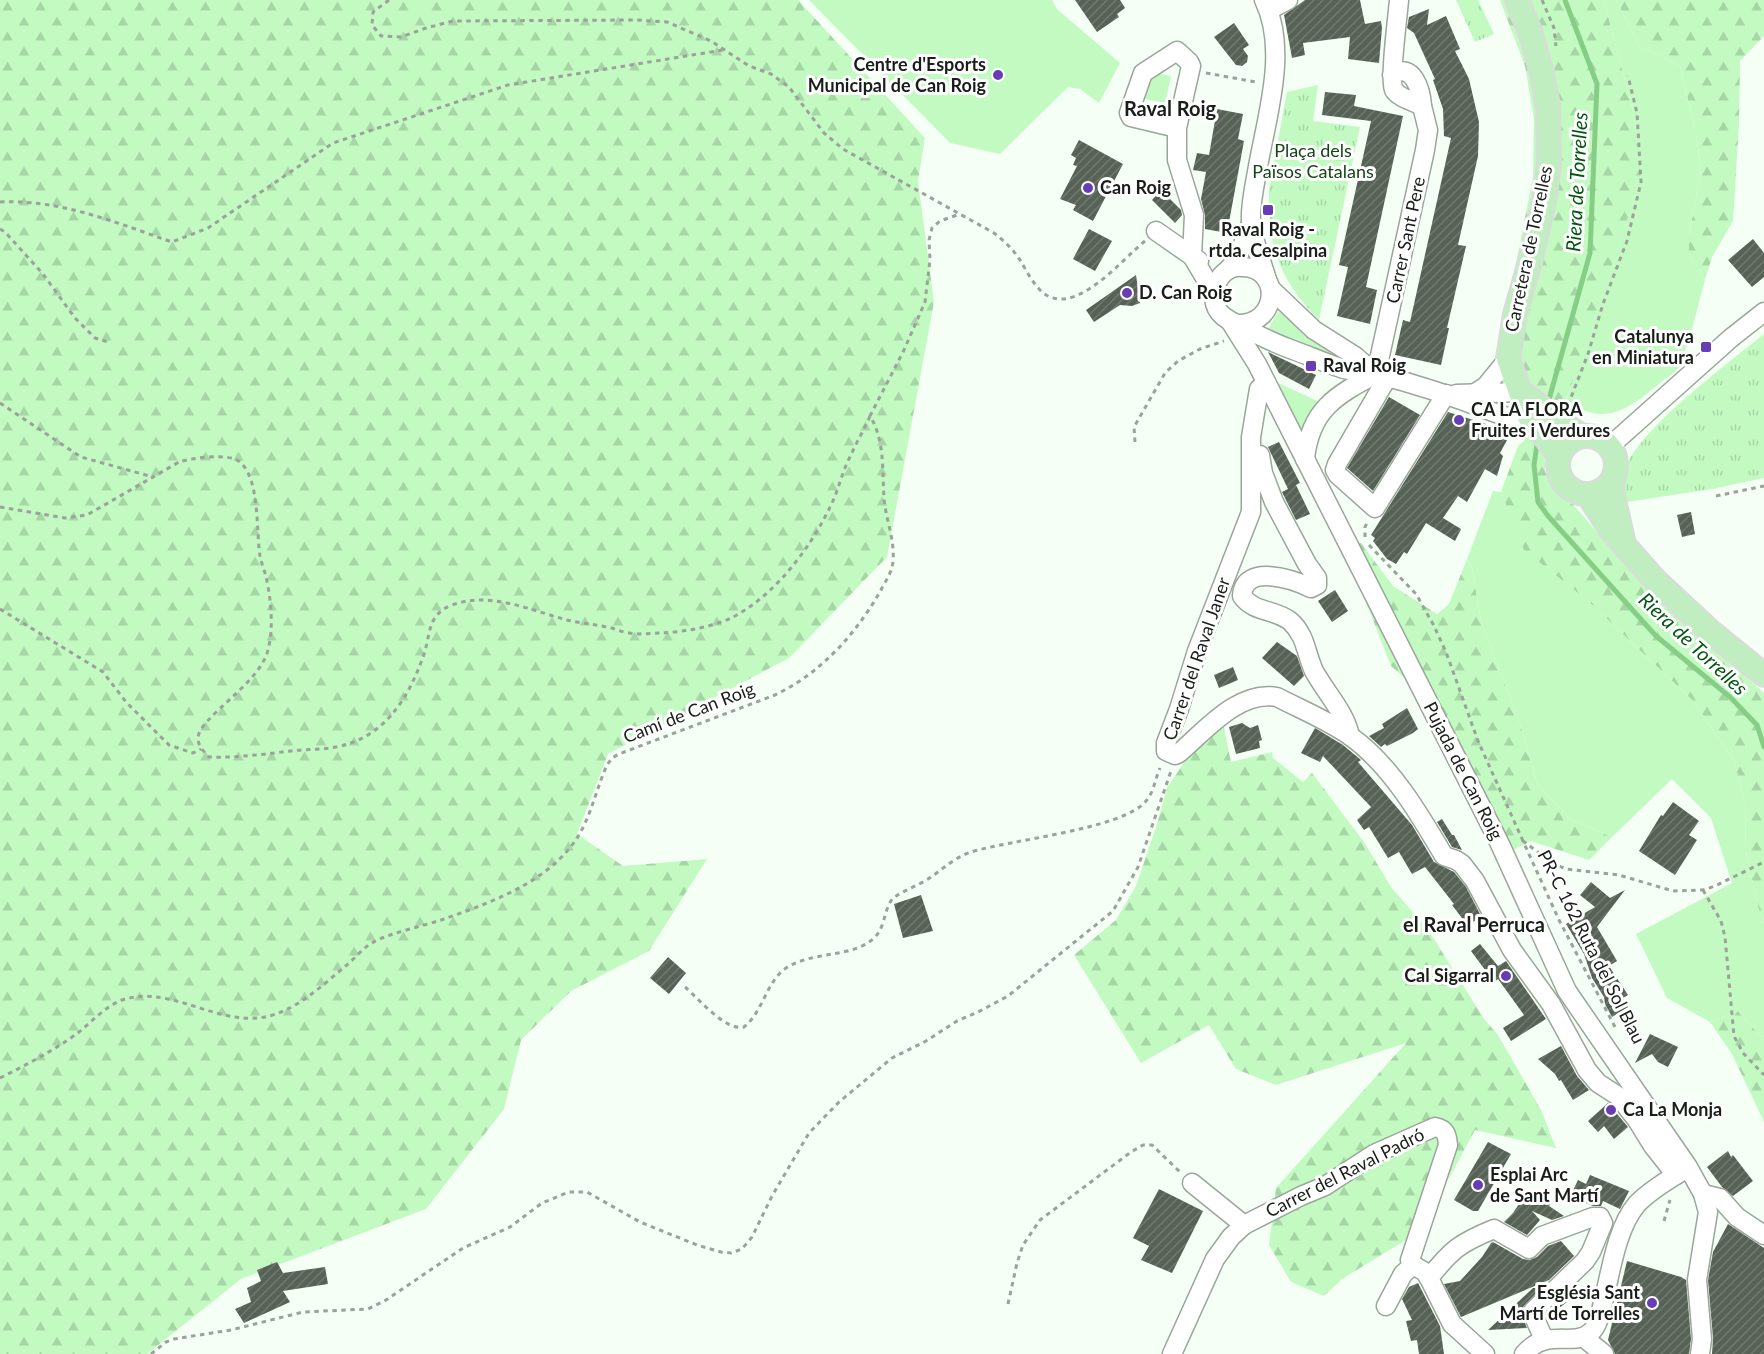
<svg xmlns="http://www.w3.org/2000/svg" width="1764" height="1354" font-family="Lato,sans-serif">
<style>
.grass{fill:url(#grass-tufts)}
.forest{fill:url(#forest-firs)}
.garden{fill:#c3fac2}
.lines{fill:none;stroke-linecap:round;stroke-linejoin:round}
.stream{stroke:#86ce86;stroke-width:5}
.building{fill:url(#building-hatch)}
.minor-casing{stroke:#9aa69a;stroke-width:21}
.major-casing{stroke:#dadbda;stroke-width:26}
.path{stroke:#9aa29a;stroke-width:3;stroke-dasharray:4.5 4.5;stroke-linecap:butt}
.minor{stroke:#fff;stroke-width:18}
.major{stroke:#c1eec0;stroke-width:22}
.poi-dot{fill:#663db5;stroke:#fff;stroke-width:2}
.labels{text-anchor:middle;stroke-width:6;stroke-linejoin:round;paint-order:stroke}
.poi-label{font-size:18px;font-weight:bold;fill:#191e19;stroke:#fff;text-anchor:start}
.park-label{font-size:18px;fill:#134516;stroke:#fff}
.street-label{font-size:18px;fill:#191e19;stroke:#fff}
.neighbourhood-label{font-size:20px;font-weight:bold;fill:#191e19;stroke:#fff}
.water-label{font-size:20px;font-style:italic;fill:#035510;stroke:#fff}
</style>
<defs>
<pattern id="grass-tufts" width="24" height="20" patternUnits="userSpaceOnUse" patternTransform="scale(1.5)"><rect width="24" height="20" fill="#c3fac2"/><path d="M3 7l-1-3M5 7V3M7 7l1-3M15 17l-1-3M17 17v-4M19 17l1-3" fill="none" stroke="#a7d6a6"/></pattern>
<pattern id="forest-firs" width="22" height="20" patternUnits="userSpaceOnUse" patternTransform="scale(1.5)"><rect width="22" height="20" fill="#c3fac2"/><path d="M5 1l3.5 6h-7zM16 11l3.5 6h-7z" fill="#a7d6a6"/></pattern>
<pattern id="building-hatch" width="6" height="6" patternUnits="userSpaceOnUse" patternTransform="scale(1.5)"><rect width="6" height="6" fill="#576257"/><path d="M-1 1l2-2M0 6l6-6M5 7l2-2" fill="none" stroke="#707870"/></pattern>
</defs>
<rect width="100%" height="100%" fill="#f5fff5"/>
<!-- grass -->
<g class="grass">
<path d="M1456,0H1478L1494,34L1475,42Z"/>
<path d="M1318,85L1313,121L1360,127L1319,320C1289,290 1271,258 1269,215H1273V205H1269V189L1287,92Z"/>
<path d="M1764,334V478L1712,489L1627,502C1625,492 1623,481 1625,470C1635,432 1731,361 1764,334Z"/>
</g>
<!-- forest -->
<g class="forest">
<path d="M0,0H798L925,138L918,181L934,302L887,557L789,658L608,754L577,834L623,866L707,859L649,951L571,991L521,1040L504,1109L426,1209L241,1279L147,1354H0Z"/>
<path d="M1500,0H1604L1634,115L1641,175L1636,194L1575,376L1545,453V472L1636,577L1764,693V923L1758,907L1746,851L1745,805L1734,760L1692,700L1588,601L1523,550L1501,492L1518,446L1524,441L1497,359L1533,177L1534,119L1525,66Z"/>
<path d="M1616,0H1764V36L1740,61L1739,124L1733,221L1712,257L1705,280L1689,254V235L1701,170L1696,134L1680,66L1662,56L1640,47Z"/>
<path d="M1361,543L1393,586L1437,614L1449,604L1467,559L1472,567L1481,621L1521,726L1537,783L1570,819L1612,837L1589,860L1531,841L1502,856L1410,683L1391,666L1343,544Z"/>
<path d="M1223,723L1231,762L1272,752L1273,758L1303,782L1312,773L1364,842L1391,887L1429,931L1484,1019L1498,1035L1541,1110L1556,1148L1475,1130L1452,1173L1414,1235L1342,1279L1324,1296L1291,1282L1269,1245L1276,1188L1406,1043L1276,1085L1236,1069L1209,1025L1141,1063L1074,955L1116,920L1136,886L1157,824L1167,788L1187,758Z"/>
<path d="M1738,1011L1764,1040V1122L1732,1054L1710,1022Z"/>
</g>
<!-- garden -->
<g class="garden">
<path d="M809,0H1052L1057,9L1120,63L1099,103L1080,89L1068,87L1000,154L950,143Z"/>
<path d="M1604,0H1616L1640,47L1662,56L1680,66L1696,134L1701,170L1689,235V254L1705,280C1697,308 1691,338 1680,365C1677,372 1666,378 1660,383C1627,410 1606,427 1566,401L1636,194L1641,175L1634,115Z"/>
<path d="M1151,72L1171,76L1165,103L1145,99Z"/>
<path d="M1278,312C1291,312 1340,356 1352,367L1268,334V329Z"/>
<path d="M1274,381L1322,403L1304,431L1299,430Z"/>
<path d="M1493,491L1501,492L1524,550L1588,601L1692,700L1734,760L1745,805L1746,851L1758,907L1764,923V1040L1738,1011L1710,1022L1667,998L1636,934L1732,883L1711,818L1672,779L1612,837L1570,819L1537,783L1521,726L1481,621L1472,567L1467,559Z"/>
</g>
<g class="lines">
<!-- stream -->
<g class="stream">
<path d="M1548,403L1590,253L1597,84L1565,0"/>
<path d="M1537,444L1534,465L1538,502L1548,516L1656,636L1730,697L1757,725L1764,747"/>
</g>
</g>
<!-- building -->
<g class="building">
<path d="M1075,0H1120L1125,8L1117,14L1119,17L1097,32Z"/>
<path d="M1305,0H1360L1365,24L1381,21L1382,28L1379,63L1348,59L1350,37L1303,43L1305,55L1292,58L1284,15Z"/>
<path d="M1429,9L1427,25L1446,16L1460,49L1455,51L1469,79L1479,122L1478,156L1458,245L1466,246L1447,328H1449L1441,365L1395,355L1403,320L1410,322L1451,138L1444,136L1443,109L1433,80L1435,79L1414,33L1407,28L1409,17Z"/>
<path d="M1234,23L1249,45L1243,49L1248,56L1247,62L1242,66L1236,65L1214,37Z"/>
<path d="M1325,92L1356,95L1354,106L1403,116L1366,287L1377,290L1370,324L1337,316L1348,267L1339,265L1371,121L1322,115Z"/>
<path d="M1217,109L1243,114L1238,139L1244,141L1227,233L1205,229V215L1201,199L1206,172L1193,170L1197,153L1209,155Z"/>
<path d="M1079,140L1123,164L1093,221L1073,210L1076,205L1060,199L1077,166L1073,165L1076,158L1071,155Z"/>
<path d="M1161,190L1181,210L1182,215L1175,223L1152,200Z"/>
<path d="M1089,229L1112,241L1095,271L1073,259Z"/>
<path d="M1753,239L1764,253V277L1752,287L1728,260Z"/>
<path d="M1136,275L1140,303L1132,306L1120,305L1094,322L1086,310Z"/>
<path d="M1268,352L1316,375L1309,389L1279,373Z"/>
<path d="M1389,397L1420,415L1373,491L1347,468Z"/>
<path d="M1448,412L1505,430L1507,440L1500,453L1503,456L1497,476L1485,469L1467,502L1458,496L1443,518L1461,529L1455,541L1426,523L1407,554L1404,552L1396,564L1387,559L1373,541L1375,538L1371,535Z"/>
<path d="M1279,442L1300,483L1296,485L1310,514L1296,520L1282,492L1288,489L1268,447Z"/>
<path d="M1691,512L1695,534L1682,537L1677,515Z"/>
<path d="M1335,590L1348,611L1332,622L1318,601Z"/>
<path d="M1277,642L1297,656L1304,676L1294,686L1262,658Z"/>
<path d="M1233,667L1238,680L1219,688L1214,675Z"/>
<path d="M1407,708L1418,729L1413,733L1387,746L1385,744L1381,747L1369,736L1384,728L1382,724Z"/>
<path d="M1242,723L1250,728L1258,725L1262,740L1259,741L1260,748L1236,754L1229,727Z"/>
<path d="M1315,728L1343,745L1361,760L1358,762L1412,825L1434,862L1454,872L1466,887L1481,916L1468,926L1452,905L1454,904L1425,867L1412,874L1399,852L1388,858L1369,827L1364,830L1357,820L1371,807L1323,756L1320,762L1301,753Z"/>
<path d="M1673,802L1699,821L1689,835L1697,840L1675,875L1639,851L1661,815L1663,816Z"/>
<path d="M1442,819L1452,835H1454L1462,850L1452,847L1437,822Z"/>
<path d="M1591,882L1610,898L1625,890L1597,927L1617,961L1609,966L1628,995L1623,998L1628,1007L1612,1017L1605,1004L1604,997L1592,978L1584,954L1566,924L1595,907L1580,895Z"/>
<path d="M921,895L933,931L903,938L894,904Z"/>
<path d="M1480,944L1498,966L1506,961L1546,1019L1511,1041L1503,1028L1524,1015L1498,979L1494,982L1471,951Z"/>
<path d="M668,957L686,973L669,994L650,978Z"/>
<path d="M1650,1034L1678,1047L1668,1067L1658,1062L1652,1054L1635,1063Z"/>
<path d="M1561,1046L1577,1076L1589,1090L1573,1100L1561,1080L1559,1081L1555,1074L1538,1059Z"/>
<path d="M1608,1103L1628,1127L1614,1139L1604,1126L1598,1132L1588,1121Z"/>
<path d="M1488,1142L1511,1154L1478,1211H1473L1454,1200Z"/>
<path d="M1728,1151L1731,1157L1733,1155L1753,1181L1733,1196L1722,1187L1707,1167Z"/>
<path d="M1590,1175L1629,1191L1620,1209L1603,1201L1601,1206H1593L1570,1197L1578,1180L1586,1184Z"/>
<path d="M1159,1189L1203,1211L1172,1273L1141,1260L1149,1246L1133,1238Z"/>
<path d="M1527,1192L1536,1198L1537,1195L1551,1203L1549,1206L1564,1216L1552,1220L1532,1211L1540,1220L1527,1235L1504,1222L1513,1213Z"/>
<path d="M1728,1224L1764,1248V1354H1712L1713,1338L1708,1280L1713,1252Z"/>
<path d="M1561,1241L1574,1256L1549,1280L1461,1317L1444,1284L1460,1281L1482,1257L1491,1243L1493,1242L1523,1259L1530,1260L1537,1257L1548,1246Z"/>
<path d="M1627,1261L1681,1277L1686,1280L1691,1339L1689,1354H1615L1608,1340Z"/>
<path d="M277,1262L283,1273L325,1267L328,1284L283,1291L290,1302L244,1323L235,1309L251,1302L247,1288L261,1281L257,1270Z"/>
<path d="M1418,1283L1440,1326L1444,1354H1419L1417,1340L1411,1341L1406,1321L1412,1320L1402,1299L1409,1287Z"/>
<path d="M1533,1288H1541L1523,1307V1319L1527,1328L1488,1330Z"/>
<path d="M1572,1289H1583L1547,1318L1545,1315Z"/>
</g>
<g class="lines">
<!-- minor casing -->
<g class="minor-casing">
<g id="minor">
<path d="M1264,0C1289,51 1266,118 1257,172C1254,188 1250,206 1251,222C1253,241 1262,262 1267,280"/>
<path d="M1269,10L1288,0"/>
<path d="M1392,75C1413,61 1421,90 1422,106C1413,101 1399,98 1394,90C1389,82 1398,14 1399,0"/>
<path d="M1177,128L1131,117L1129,113L1143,73L1177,51L1189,62L1191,66L1177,128V160L1194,215L1192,256L1214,293"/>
<path d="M1156,231L1199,261"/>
<path d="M1228,270L1237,259L1251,224"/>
<path d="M1271,289L1314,330L1355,356L1374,373"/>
<path d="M1230,321L1257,364L1499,842L1567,991L1688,1167L1703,1194L1708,1212L1697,1280L1702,1339L1700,1354"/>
<path d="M1237,324C1280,325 1282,267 1242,267C1232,266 1224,271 1219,279C1212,291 1212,307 1223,316C1228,320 1234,323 1239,325C1257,335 1274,343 1293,350C1310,356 1327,364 1344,369C1355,372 1366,371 1376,374C1416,384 1455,397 1493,412C1509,418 1525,422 1540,431"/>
<path d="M1376,374L1425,150L1428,130L1422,106"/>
<path d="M1387,378L1337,464L1335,470L1338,475L1375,508L1446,394"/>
<path d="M1266,382L1259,389L1251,437V512L1197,651L1179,709L1166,743V751L1175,755L1179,753C1205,731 1238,690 1277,697C1300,709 1329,721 1350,736C1390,764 1420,815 1444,856L1456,860L1462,864L1475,881L1512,950L1551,1004L1587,1070L1598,1083L1618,1096L1637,1120L1653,1146L1676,1175"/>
<path d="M1475,393L1486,386L1508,359"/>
<path d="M1456,394L1520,392"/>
<path d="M1610,446L1731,338L1764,312"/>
<path d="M1260,455L1263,473L1274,502L1307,564L1317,578V585L1311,588C1292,579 1244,563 1242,596C1254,613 1275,609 1290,621C1306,635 1306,654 1314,671C1326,693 1345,712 1350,736"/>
<path d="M1305,459C1310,410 1336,395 1376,374"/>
<path d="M1192,1183L1244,1225"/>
<path d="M1703,1194L1720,1198L1737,1217L1764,1235"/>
<path d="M1429,1278C1452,1249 1460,1243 1494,1229L1529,1249L1542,1236L1593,1217H1600L1603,1223L1591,1252L1585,1261L1533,1311L1534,1317L1544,1339"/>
<path d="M1386,1306L1403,1274L1413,1265"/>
<path d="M1583,1337L1604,1354"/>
<path d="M1172,1354L1215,1259L1231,1237L1244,1225L1301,1196L1325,1186L1374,1154L1435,1127C1446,1129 1447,1135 1448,1145L1410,1260L1413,1265L1425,1272L1430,1280L1452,1324L1485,1354"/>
<path d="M1524,1354C1547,1327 1573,1348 1591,1332C1599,1325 1601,1309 1604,1299C1611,1270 1617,1227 1637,1204C1651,1189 1669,1180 1685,1169"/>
</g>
</g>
<!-- major casing -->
<g class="major-casing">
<g id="major">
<path d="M1517,0L1531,34L1542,73L1548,106L1549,165L1544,201L1530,262L1515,314L1508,359L1529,417L1559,455"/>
<path d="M1520,392C1542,406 1560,424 1583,436"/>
<circle cx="1587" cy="465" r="29"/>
<path d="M1612,481V491L1623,540"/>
<path d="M1588,495L1611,530L1655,580L1710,631L1764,675"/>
</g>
</g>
<!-- path -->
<g class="path">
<path d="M389,0L373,12L372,25L381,36L401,37L426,28L453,21L636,20L667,22L711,41L749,66L771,74L789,87L824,133L843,149L994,233C1004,241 1013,249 1020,260C1026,270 1032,282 1041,291C1073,321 1122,259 1145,241"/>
<path d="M1542,0L1554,28L1556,46"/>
<path d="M1206,73L1256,82"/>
<path d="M0,202C60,199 117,223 172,242L208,228L333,143L508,85L723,50"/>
<path d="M0,229L5,232L43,274L75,318L95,338L111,343"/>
<path d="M0,403L81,457L153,477"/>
<path d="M1568,405L1588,354L1603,304L1627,241L1641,182L1637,113L1628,76"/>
<path d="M1135,442L1134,427L1165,373L1178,361L1200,349L1224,341"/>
<path d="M1716,496L1764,486"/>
<path d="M0,507L65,518L87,515L179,462C192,458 231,452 241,463C260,481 256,531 260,556C261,561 263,567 265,573C271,596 274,627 268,650C259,685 199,717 198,738C198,746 204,752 209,757C237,758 264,754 291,751C306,749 321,750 336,747C384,738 408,699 423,657C431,636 426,615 452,605C489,591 530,610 567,620C580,623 593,624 607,627C614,628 621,632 629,633C639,635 650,633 660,633C684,632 714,627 735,616C777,593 812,546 832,503C839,488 842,472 850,457C856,443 864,430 870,416"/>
<path d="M1365,537V527L1367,523"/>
<path d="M1369,545L1416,594L1433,624L1446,652L1478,741L1523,841"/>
<path d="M0,609L103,672L126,702L169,745L193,753L201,749"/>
<path d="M1703,890L1721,921L1725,937L1734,1036L1743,1053L1764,1075"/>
<path d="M685,987C699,999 725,1031 744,1027C763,1012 766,982 786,968C812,951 851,958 873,939C886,928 883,910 893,898C903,891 914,887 925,881C941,871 953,858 971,852C1009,840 1124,829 1146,801C1154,792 1155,779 1160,768"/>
<path d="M1615,1027L1559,920L1523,841L1554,864L1566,869L1619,875L1673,891L1703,890L1715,886L1764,862"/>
<path d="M0,1078C26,1065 51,1052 75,1035C90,1024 104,1007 122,1000C170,984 216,1026 265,1017C296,1011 324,984 348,964C356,957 363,948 372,943C389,933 420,927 441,920C490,903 553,881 580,833C592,812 597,787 607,765L612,758L619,754L775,695C821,673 856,634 881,590C886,580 893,571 893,560C895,540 885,517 884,497C882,469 885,441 870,416L904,350L925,302L930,260L929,240L932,228L940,221L960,214"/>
<path d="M1664,1221L1670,1200"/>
<path d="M1008,1304L1017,1263L1023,1245L1040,1220L1131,1152L1143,1145H1152L1180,1172"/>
<path d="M151,1354L166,1342L174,1339L231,1330L303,1312L368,1309L386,1300L463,1248L510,1227L542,1203L569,1192H587L640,1222L697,1245L721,1252L731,1253L742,1249L752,1237L772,1196L809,1133L839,1102L892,1058L926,1041L957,1021L978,1012L1008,996L1113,911L1138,867L1171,771"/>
</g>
<!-- minor -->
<use href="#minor" class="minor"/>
<!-- major -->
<use href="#major" class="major"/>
</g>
<!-- markers -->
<g class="poi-dot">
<circle cx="998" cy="75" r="6"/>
<circle cx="1088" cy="188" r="6"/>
<rect x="1262" y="204" width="12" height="12" rx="3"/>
<circle cx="1127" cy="293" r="6"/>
<rect x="1700" y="341" width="12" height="12" rx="3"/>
<rect x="1305" y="360" width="12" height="12" rx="3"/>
<circle cx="1459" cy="420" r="6"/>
<circle cx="1506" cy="976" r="6"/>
<circle cx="1611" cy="1110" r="6"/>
<circle cx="1478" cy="1185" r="6"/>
<circle cx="1652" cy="1303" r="6"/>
</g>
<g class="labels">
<!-- poi labels -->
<g class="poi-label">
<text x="986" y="71" text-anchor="end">Centre d'Esports<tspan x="986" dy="21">Municipal de Can Roig</tspan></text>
<text x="1100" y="194">Can Roig</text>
<text x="1268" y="236" text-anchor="middle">Raval Roig -<tspan x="1268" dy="21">rtda. Cesalpina</tspan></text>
<text x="1139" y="299">D. Can Roig</text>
<text x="1694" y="343" text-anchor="end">Catalunya<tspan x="1694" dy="21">en Miniatura</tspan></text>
<text x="1323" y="372">Raval Roig</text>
<text x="1471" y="416">CA LA FLORA<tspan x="1471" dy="21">Fruites i Verdures</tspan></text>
<text x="1494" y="982" text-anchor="end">Cal Sigarral</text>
<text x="1623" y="1116">Ca La Monja</text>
<text x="1490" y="1181">Esplai Arc<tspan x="1490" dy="21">de Sant Martí</tspan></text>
<text x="1640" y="1299" text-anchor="end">Església Sant<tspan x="1640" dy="21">Martí de Torrelles</tspan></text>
</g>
<!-- park labels -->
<g class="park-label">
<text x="1313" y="157">Plaça dels<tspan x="1313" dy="21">Països Catalans</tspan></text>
</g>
<!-- street labels -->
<g class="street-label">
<text transform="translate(1406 240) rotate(-78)" y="6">Carrer Sant Pere</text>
<text transform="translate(1529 249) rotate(-78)" y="6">Carretera de Torrelles</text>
<text transform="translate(1197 659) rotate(-71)" y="6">Carrer del Raval Janer</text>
<text transform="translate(689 713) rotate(-21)" y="6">Camí de Can Roig</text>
<text transform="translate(1463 771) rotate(63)" y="6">Pujada de Can Roig</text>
<text transform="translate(1591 947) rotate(63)" y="6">PR-C 162 Ruta del Sol Blau</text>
<text transform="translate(1345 1173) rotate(-27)" y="6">Carrer del Raval Padró</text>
</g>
<!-- neighbourhood labels -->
<g class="neighbourhood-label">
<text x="1170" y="116">Raval Roig</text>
<text x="1474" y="932">el Raval Perruca</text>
</g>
<!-- water labels -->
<g class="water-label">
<text transform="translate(1577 182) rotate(-87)" y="7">Riera de Torrelles</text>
<text transform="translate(1693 644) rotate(43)" y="7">Riera de Torrelles</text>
</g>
</g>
</svg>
